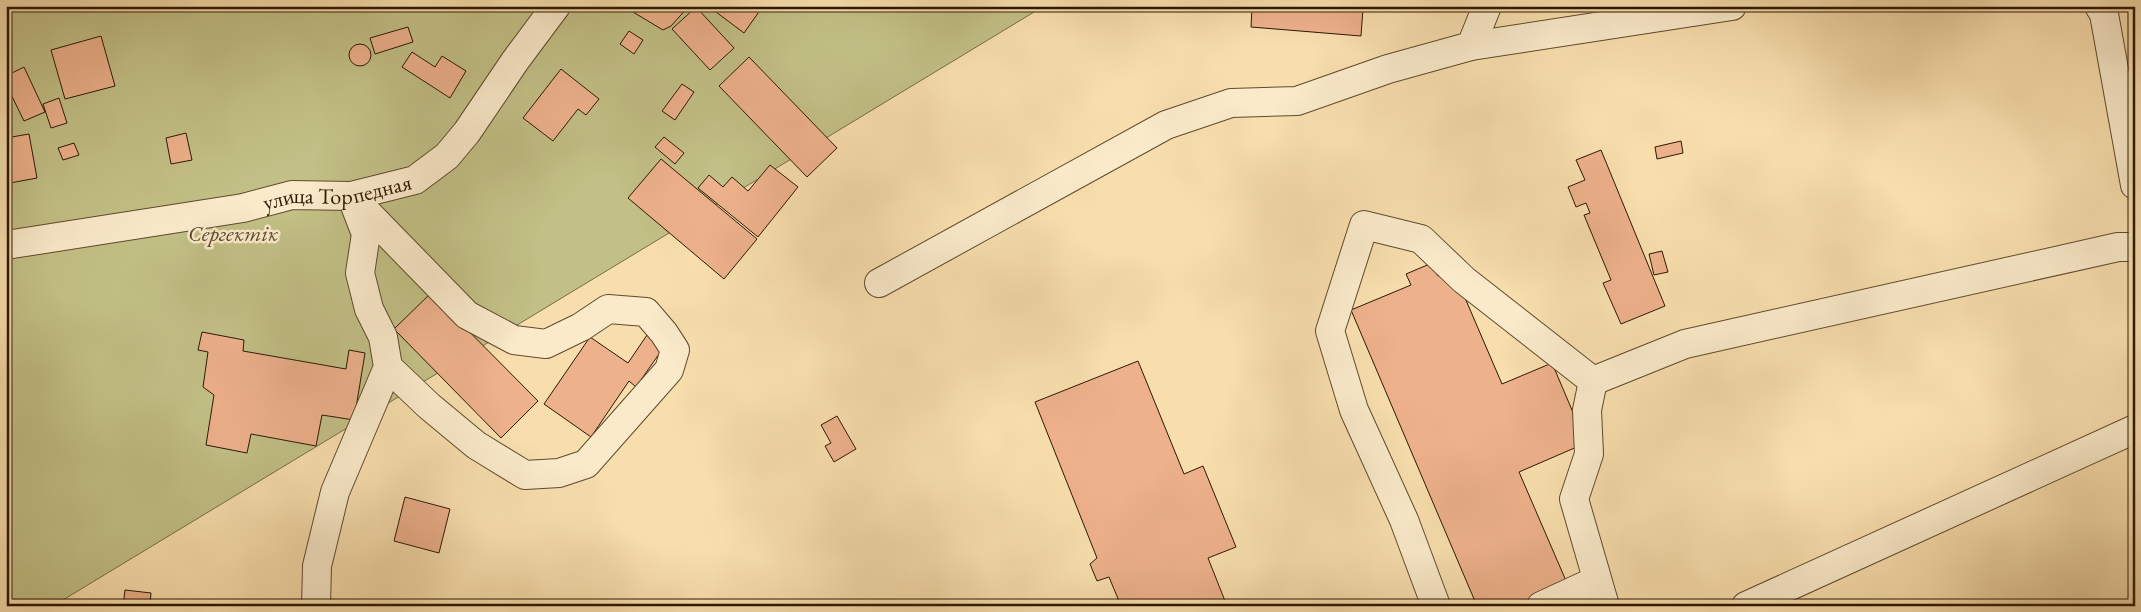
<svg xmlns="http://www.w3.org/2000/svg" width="2141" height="612" font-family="'EB Garamond',serif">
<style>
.green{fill:#c2c086;stroke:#776c44}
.building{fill:#edb18b;stroke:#2c1802}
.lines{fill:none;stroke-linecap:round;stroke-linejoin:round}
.minor-casing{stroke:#5f4a2d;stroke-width:30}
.minor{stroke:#faeaca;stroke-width:28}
.labels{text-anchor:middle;stroke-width:5;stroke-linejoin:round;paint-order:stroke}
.street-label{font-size:22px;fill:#2c1802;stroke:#faeaca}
.park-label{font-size:22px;font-style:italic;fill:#594a2a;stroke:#faeaca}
</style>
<rect width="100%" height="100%" fill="#f8dead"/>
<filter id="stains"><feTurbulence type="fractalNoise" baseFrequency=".004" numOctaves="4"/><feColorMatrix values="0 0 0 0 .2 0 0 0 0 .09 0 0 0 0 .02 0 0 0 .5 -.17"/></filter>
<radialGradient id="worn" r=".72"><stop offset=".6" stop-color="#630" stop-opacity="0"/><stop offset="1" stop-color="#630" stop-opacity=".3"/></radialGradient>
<!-- green -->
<path class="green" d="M6,6H1044L53,606H6Z"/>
<!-- building -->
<g class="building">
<path d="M630,6H689L671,26L663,30L633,12Z"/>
<path d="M708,6H763L744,33Z"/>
<path d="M1252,6L1363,8L1361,36L1251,27Z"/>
<path d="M696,7L734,48L710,70L672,29Z"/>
<path d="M408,27L413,42L375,54L370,38Z"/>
<path d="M629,31L643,40L634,54L620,44Z"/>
<path d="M101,36L115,86L65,99L51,50Z"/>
<circle cx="360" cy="55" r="11"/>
<path d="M412,52L435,67L442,56L466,71L450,98L402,67Z"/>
<path d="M749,57L837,148L807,177L719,86Z"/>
<path d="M24,67L45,112L24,121L6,84V76Z"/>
<path d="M561,69L599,99L586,115L578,109L553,141L523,118Z"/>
<path d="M682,84L694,92L675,120L662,111Z"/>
<path d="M59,98L67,123L51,128L43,104Z"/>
<path d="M186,133L192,160L171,164L166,138Z"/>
<path d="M29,134L37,178L10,183L12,192L6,193V138Z"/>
<path d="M664,137L684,153L675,164L655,147Z"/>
<path d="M1681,141L1683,153L1657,159L1655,147Z"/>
<path d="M74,143L79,155L63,160L58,148Z"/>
<path d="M1601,150L1665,306L1621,324L1603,283L1611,280L1584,215L1590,213L1586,203L1576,207L1568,187L1585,180L1576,160Z"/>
<path d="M661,159L757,239L724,279L628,198Z"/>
<path d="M770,165L798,187L758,237L698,188L709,175L723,187L732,177L748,191Z"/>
<path d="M1662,251L1668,272L1654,275L1649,254Z"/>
<path d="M1432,263L1438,276L1453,270L1502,384L1552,363L1586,443L1519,472L1570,590L1533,606H1477L1351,310L1411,285L1406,274Z"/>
<path d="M431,293L538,401L501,438L394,329Z"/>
<path d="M202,332L244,340L243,351L346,369L349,350L365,353L354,420L322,415L316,446L251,434L247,453L206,445L214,395L203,387L208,352L198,350Z"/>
<path d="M649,332L666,344L636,387L629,381L591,437L544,404L590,337L628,363Z"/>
<path d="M1138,361L1184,474L1203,466L1236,547L1208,558L1227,606H1121L1109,577L1097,581L1090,564L1097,558L1035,402Z"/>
<path d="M837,416L856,449L834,462L825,446L831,443L821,425Z"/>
<path d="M405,497L450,509L439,553L394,541Z"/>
<path d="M125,590L151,593L150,604L163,606H123Z"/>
</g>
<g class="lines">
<!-- minor casing -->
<g class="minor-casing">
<g id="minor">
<path d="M2099,6L2104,14L2135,185"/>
<path d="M1471,46L1487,6"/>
<path d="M351,196L467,315L514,340L546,344L581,327L608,309L646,312L664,333L675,350L669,370L586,464L559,473L525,475L476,445L429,406L388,367"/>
<path id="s1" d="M6,245L243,208L292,195L351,196L415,180L447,156L467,132L515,61L556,6"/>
<path d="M879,283L1166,125L1231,103L1297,101L1388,69L1471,46L1732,6"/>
<path d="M1593,381L1685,344L2118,247H2135"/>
<path d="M1593,381L1587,410L1589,454L1574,499L1605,606"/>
<path d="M316,606L317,566L335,492L388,367L383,337L369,309L360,273L366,234L354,203"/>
<path d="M1436,606L1404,520L1354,410L1330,331L1364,225L1421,239L1464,280L1593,381"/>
<path d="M1541,606L1597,580"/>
<path d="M1746,606L2135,429"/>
</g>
</g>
<!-- minor -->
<use href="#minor" class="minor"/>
</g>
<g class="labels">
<!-- street labels -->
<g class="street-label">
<text dy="8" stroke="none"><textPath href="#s1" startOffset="336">улица Торпедная</textPath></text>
</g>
<!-- park labels -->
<g class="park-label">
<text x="233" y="241">Сергектік</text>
</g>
</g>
<!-- margin -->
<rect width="2141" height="612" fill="none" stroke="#f8dead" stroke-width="25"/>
<rect x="8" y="8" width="2126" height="597" fill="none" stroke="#2c1802" stroke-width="2.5"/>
<rect x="12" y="12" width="2116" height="587" fill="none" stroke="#2c1802"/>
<rect width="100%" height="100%" filter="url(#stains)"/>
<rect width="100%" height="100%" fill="url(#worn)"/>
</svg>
